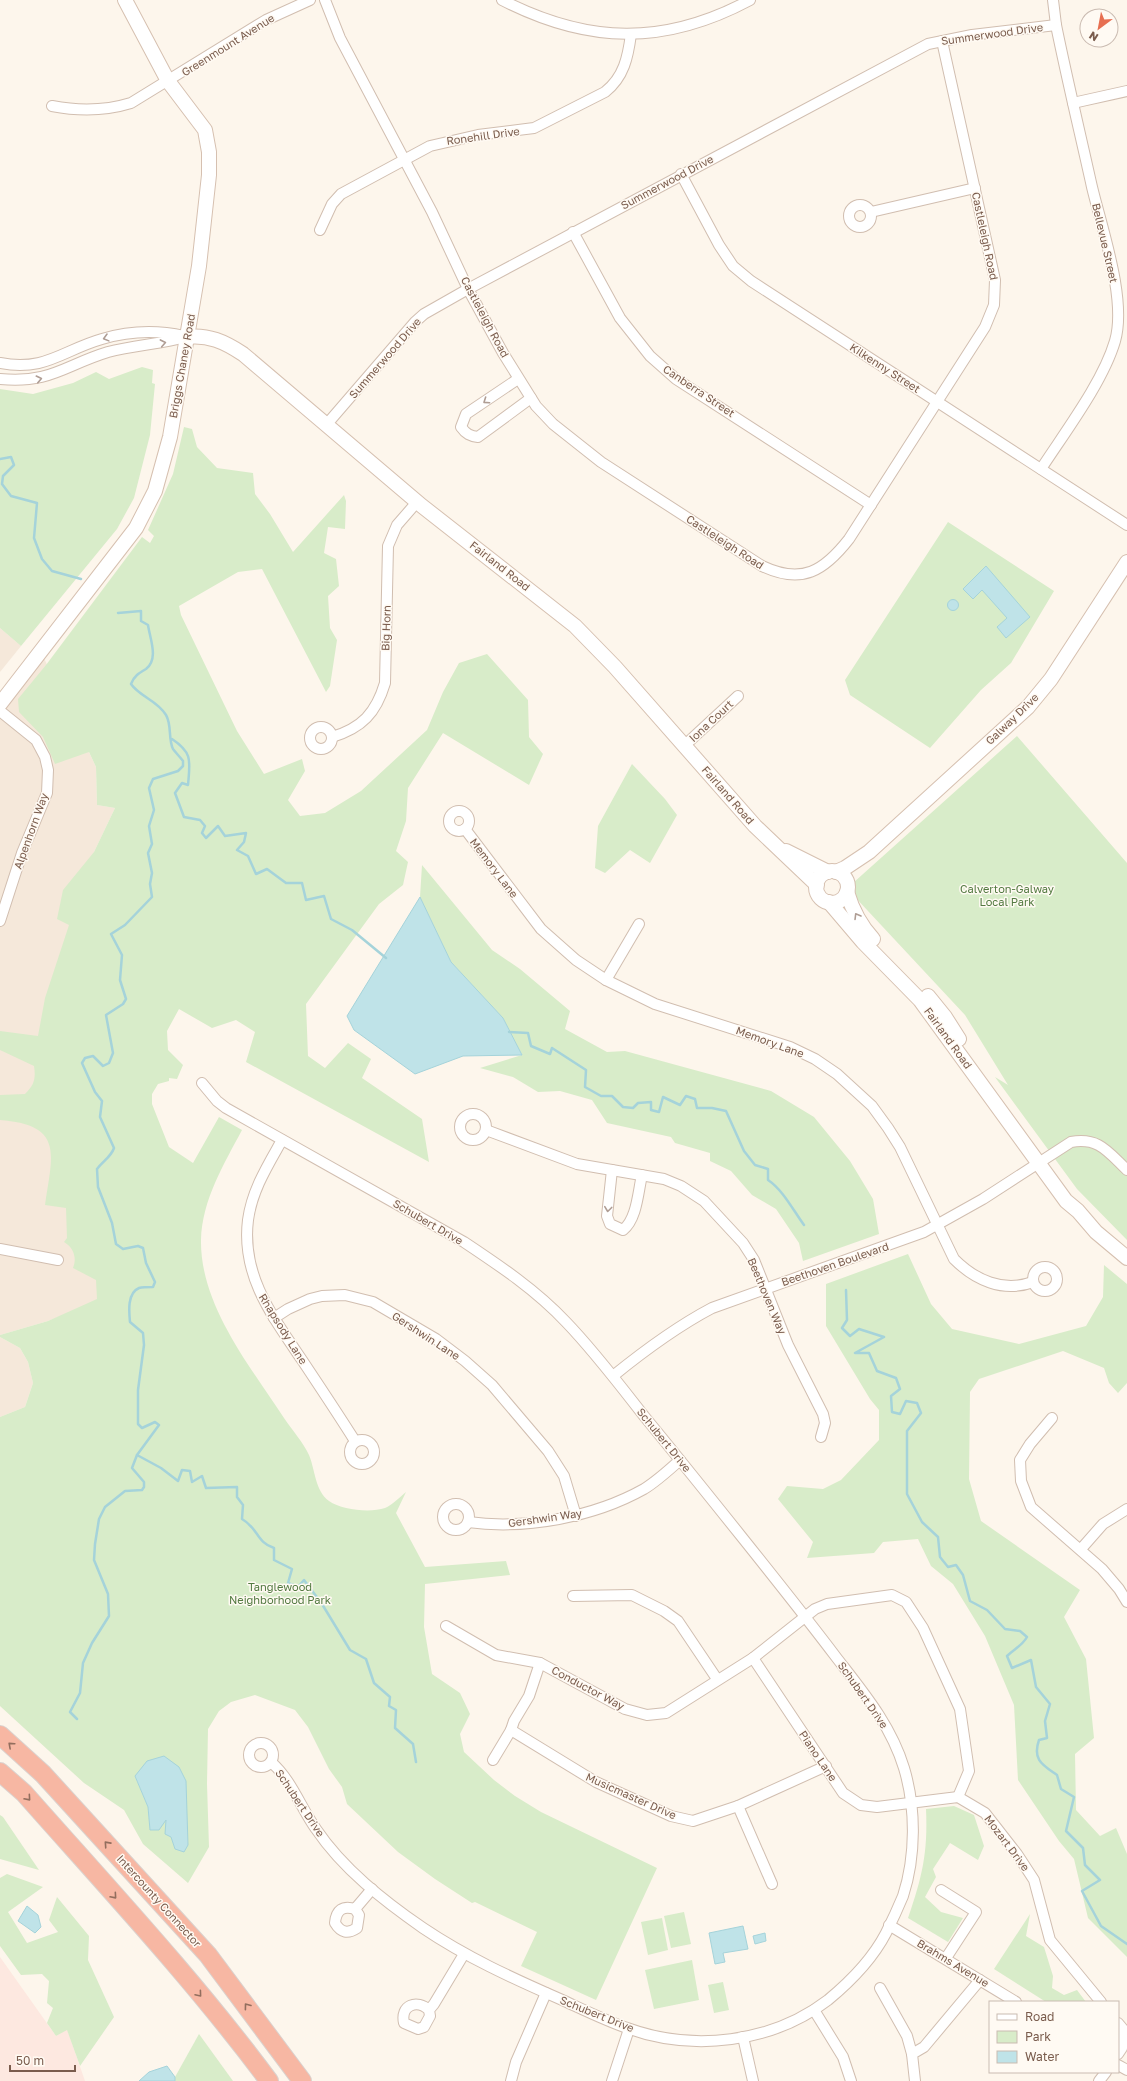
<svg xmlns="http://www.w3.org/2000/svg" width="1127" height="2081" font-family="'Golos Text',sans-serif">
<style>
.residential{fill:#f5e8da}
.commercial{fill:#fde8e0}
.green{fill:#d8ecc9;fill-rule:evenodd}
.water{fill:#bfe3e8;stroke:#a5d3da}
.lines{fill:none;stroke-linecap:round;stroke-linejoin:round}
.stream{stroke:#a5d3da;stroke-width:2.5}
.street-casing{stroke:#d1beb0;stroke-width:12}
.secondary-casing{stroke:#d6c0b0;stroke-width:16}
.highway-casing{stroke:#dad1cd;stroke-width:20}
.street{stroke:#fff;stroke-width:10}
.secondary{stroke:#fff;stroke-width:14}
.highway{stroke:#f7b7a3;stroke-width:18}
.oneway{stroke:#af9d94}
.oneway2{stroke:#936e5e}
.labels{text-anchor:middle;stroke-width:3;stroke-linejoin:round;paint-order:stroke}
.street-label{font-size:11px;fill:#7a5c4d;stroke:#fffaf3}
.park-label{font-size:11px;fill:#537a41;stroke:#fffaf3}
</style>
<rect width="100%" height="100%" fill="#fdf6ec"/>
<!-- residential -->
<g class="residential">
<path d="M0,628L21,646L0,672Z"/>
<path d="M41,652L96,767L97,805L115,808L94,852L38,1096L0,1113V704Z"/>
<path d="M0,1119L55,1127L71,1208L97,1280L98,1302L48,1321L0,1335Z"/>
<path d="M0,1337L20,1348L28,1362L33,1383L25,1407L0,1417Z"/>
</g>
<!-- commercial -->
<path class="commercial" d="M0,1957L56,2036L67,2029L85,2081H0Z"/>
<!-- green -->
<g class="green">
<path d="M142,367L153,370L152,383L155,384L150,435L134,498L117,529L21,646L0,628V389L33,394L73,383L96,372L109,379Z"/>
<path d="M184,427L192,429L197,447L217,468L253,473L255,494L270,514L293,552L344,495L346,501L345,529L328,527L324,553L336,559L339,586L328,596L330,628L337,640L330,686L326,692L262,569L238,572L179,606L181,615L237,731L264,774L302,759L305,771L288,800L300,816L325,813L361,791L427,730L443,692L459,663L487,654L528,700L529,737L543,754L529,785L443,733L408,788L406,821L396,851L408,862L403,885L379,904L306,1004L308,1056L325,1068L348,1043L371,1059L362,1078L422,1119L429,1162L246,1062L255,1032L236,1020L212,1028L179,1009L167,1031L168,1050L183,1065L177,1079L169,1078V1081L158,1084L152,1094V1104L169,1147L193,1163L219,1117L242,1130C224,1164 202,1200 201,1240C200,1305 250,1366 284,1418C292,1430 303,1442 309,1455C315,1469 315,1491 329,1501C342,1510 370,1513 385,1508C392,1505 400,1497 406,1492L396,1513L425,1567L506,1561L510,1575L425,1584L424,1627L432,1674L460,1693L470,1714L460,1734L464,1752L494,1780L515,1796L541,1812L657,1868L596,2000L521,1966L537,1932L475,1902L472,1903L435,1879L398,1852L347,1804L342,1787L329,1769L308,1727L295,1710L255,1695L231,1702L219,1711L208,1729L207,1784L209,1847L188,1883L143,1844L124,1810L84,1783L0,1706V1417L25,1407L33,1383L28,1362L20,1348L0,1337V1335L48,1321L97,1299L96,1280L73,1268C77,1258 74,1248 64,1242L67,1238L66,1208L45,1205C52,1155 65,1125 0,1120V1095L25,1094C34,1085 36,1079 34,1066L0,1050V1031L38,1036L45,998L69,925L57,919L63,890L94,852L115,808L97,805L96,767L89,752L55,764L43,737L19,712L18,699L46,665L142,537L150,543L154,536L148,530L173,474ZM135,1776L187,1830L188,1845L175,1849L166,1819L150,1830L148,1807Z"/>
<path d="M948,522L1054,591L1011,663L981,690L930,748L850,695L845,680Z"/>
<path d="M1017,736L1127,863V1240L1077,1189L995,1077L1008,1085L965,1015L854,896L853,883Z"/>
<path d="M632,764L665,799L677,815L650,863L630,850L605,873L595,868L598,826Z"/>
<path d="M422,865L492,950L520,969L570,1011L565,1029L607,1052L625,1051L771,1091L814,1117L850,1161L873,1199L879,1234L803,1261L799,1243L776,1209L752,1195L731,1171L710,1161V1153L675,1143L671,1137L607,1123L592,1100L560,1091L538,1092L513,1077L480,1068L522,1055L503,1018L451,962L420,897Z"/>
<path d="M908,1254L931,1304L952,1329L1019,1344L1086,1326L1103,1297L1104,1265L1127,1284V1383L1118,1393L1109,1383L1104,1368L1063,1351L979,1379L970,1392L969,1479L981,1521L1080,1590L1064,1617L1086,1659L1094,1738L1075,1754L1076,1810L1100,1836L1116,1828L1127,1854V1957L1088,1918L1074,1859L1059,1841L1018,1780L1014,1705L985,1636L953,1584L931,1566L918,1539L883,1542L874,1553L807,1558L813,1542L778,1499L787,1486L823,1489L841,1480L879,1440V1410L870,1399L826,1326V1284Z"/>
<path d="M954,1806L974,1815L984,1846L978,1860L950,1843L933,1869L936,1877L925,1897L941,1912L963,1918L948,1942L908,1918C922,1877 928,1853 926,1809Z"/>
<path d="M0,1815L3,1817L39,1870L0,1859Z"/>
<path d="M7,1874L43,1887L8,1912L27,1943L58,1932L49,1920L57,1897L89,1936L88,1960L114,2017L80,2066L67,2030L56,2036L47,2023L53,2008L47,2003L49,1981L42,1974L21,1975L0,1946V1878Z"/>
<path d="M684,1912L691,1944L671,1948L664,1916Z"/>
<path d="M1030,1914L1026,1936L1044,1947L1053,1976L1052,1988L1064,1995L1077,1990L1086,2002H1046L994,1969Z"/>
<path d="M662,1918L668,1950L648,1955L641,1922Z"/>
<path d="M692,1960L699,2000L654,2009L645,1970Z"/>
<path d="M723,1982L729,2010L714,2013L708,1985Z"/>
<path d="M199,2034L233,2081H175V2077Z"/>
</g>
<!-- water -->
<g class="water">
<path d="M986,566L1030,617L1006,638L997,627L1007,618L982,590L973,599L963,589Z"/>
<circle cx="953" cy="605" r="5.5"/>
<path d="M420,897L451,962L503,1018L522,1055L463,1056L415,1074L354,1030L347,1016Z"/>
<path d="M164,1756L179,1767L186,1781L188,1845L184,1852L175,1849L171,1837L165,1834L166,1820L159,1830H150L148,1807L135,1776L147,1761Z"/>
<path d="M27,1906L38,1915L41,1927L35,1933L18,1921Z"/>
<path d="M743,1926L748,1949L723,1953L725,1962L715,1964L709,1933Z"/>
<path d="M765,1933L766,1941L755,1944L753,1936Z"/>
<path d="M167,2066L175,2077V2081H139L149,2072Z"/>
</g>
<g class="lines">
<!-- stream -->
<g class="stream">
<path d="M0,459L11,457L14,465L3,476L2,484L11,496L37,503L34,538L42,559L52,571L81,579"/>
<path d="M172,739C193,753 190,761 188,785L182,783L175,793L184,817L200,820L205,826L202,833L206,838L218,826L225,836L246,833L244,842L237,850L248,856L256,874L267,869L286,883H302L306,900L324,896L331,919L352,930L386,958"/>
<path d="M509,1032L528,1033L531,1046L550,1054L552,1048L586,1070L585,1087L601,1096H612L623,1107L633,1108L638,1103L651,1102V1110L659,1112L663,1097L680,1105L686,1096L695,1099L697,1108H712L726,1111L744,1151L755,1165L768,1169V1180C783,1190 793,1210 804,1225"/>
<path d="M846,1290L847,1320L842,1328L850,1336L859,1329L884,1337L855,1353H869L877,1371L896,1378L900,1389L891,1396L892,1412L900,1414L906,1401L917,1403L921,1413L907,1431V1494L922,1522L938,1537L940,1557L948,1567L956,1565L963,1575L970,1601L987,1610L1005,1629L1020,1631L1027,1637C1022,1646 1014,1649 1007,1656L1012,1668L1031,1660L1036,1687L1050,1704L1045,1721L1047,1738L1039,1740C1032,1760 1043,1765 1057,1775L1061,1789L1074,1797L1066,1831L1083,1848L1085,1865L1100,1880L1082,1891L1101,1926L1127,1944"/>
<path d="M137,1455L161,1468L178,1481L182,1470L190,1471L192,1482L202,1476L206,1488L237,1487V1497L243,1505L242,1519C259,1529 256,1542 274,1548V1560L292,1569L288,1583L298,1587L304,1580L322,1604L350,1650L366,1659L374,1683L390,1697L389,1706L396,1710L395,1728L413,1744L416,1762"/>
<path d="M77,1719L70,1712L80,1693L83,1663L92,1643L109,1616L108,1594L94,1560L95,1544L99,1519L105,1507L125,1491L142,1490L144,1487V1482L132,1468L137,1455L159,1425L155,1422L142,1428L138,1424V1390L144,1345L143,1333L130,1322C129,1312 127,1293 139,1288C143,1287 149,1287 153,1287L155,1282L146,1263L143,1248L138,1246L123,1249L116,1244L112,1223L98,1187L97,1169C103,1161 111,1157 114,1148L100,1117L102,1101L95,1092L82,1063L85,1058L93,1056L103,1066L109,1063L113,1053L106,1015L123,1004L126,999L120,980L122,955L111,934L125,925L152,897L150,884L152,873L148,853L152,844L149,826L154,810L149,788L153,779L178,771L183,766V761C180,757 176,753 173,749C168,739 172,725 166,715C157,700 140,697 131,684C134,676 139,673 146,669C159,659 150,639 148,625L141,621V611L118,613"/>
</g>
<!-- street casing -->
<g class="street-casing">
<g id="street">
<path d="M325,0L340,38L432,212L468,289L503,353L536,406L553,424L601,462L762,566C802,585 824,571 849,539L985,327L994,305L995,280L942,41"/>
<path d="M502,0C588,44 664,46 750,0"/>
<path d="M1073,103L1127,91"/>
<path d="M52,106C78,111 105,111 131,103L266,20L310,0"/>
<path d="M681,174L719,245L733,266L751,281L1127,525"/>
<circle cx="860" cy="216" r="11"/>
<path d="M871,212L975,188"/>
<path d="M320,230L332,204L341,194L430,146L478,135L534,128L605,92C624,77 628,57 631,34"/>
<path d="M573,232L620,318L650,356L676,379L871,505"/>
<path d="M0,363C45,372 63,350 102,339C129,331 157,330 184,336"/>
<path d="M0,379C50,384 65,365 108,352C134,345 161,344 186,337"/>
<path d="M518,379L466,414L461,427C466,434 470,436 478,437L531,398"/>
<path d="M327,424L415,322L424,314L468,289L928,44L972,35L1056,25"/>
<path d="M1041,469C1065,432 1103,382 1115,341C1127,300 1102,229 1092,187C1080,133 1067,79 1056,25L1053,0"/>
<path d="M0,711L36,740L45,757L48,770L47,793L22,853L0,921"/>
<circle cx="321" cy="738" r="11"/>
<path d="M332,737C362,728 376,713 385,683L388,546L397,525L417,502"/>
<path d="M684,746L738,696"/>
<circle cx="459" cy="821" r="10"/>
<path d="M465,829L541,929L576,960L606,980L655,1004L790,1047L815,1059L837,1074L872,1106L888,1128L900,1147L954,1259C975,1280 1003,1293 1033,1282"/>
<path d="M606,980L639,924"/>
<path d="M202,1083L217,1101L226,1108L464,1242C500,1266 536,1290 566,1322C594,1351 619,1384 644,1416C677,1456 709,1496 741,1536C773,1576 805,1616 836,1657C863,1692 891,1725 904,1768C916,1808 916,1856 903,1896C898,1908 892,1921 886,1933C872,1960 851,1981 828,2000C772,2043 693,2052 627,2028C604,2020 582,2009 560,1999C512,1978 466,1957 423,1928C384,1901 343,1869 316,1829C301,1808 291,1779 271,1762"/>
<circle cx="473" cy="1127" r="13"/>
<path d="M486,1130L577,1164L664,1179L681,1186L704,1201L743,1243L754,1260L788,1345L823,1414L825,1423L821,1437"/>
<path d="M282,1140C268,1165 252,1190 248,1220C241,1276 273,1317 302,1360C320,1387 338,1414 355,1441"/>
<path d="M612,1170L607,1216L610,1224L623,1230C637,1219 638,1192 642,1175"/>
<path d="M0,1249L58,1260"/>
<circle cx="1045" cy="1279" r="12"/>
<path d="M274,1318L288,1309L310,1299L322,1296L345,1295L373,1302L436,1339L465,1361L492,1385L548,1451L564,1476L576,1516"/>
<path d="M613,1376C645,1350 676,1327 712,1308L924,1232L983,1199L1071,1142C1099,1137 1108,1152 1127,1170"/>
<path d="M1052,1418L1030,1444L1020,1460L1021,1481L1031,1507L1102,1569L1119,1589L1127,1602"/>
<circle cx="362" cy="1452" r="12"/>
<circle cx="456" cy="1517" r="13"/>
<path d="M468,1522C525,1530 594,1517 644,1489C657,1481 669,1470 680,1460"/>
<path d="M1081,1549L1103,1524L1127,1509"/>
<path d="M573,1596L632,1595L664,1611L678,1621L717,1679"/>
<path d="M446,1626L496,1655L540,1663L625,1709L647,1715L666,1713L753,1658L815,1609L827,1604L892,1595L906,1602L923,1628L960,1709L969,1771L958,1797"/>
<path d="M753,1658L843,1793L861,1805L877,1807L958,1797L985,1813L1017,1854L1034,1880L1050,1940L1101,2002"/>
<path d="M540,1663L529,1696L514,1721L511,1730L596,1782L671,1816L693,1821L738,1806L826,1766"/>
<circle cx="261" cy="1755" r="12"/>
<path d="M493,1760L511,1730"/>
<path d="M738,1806L772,1884"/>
<path d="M941,1890L976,1912L946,1958"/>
<path d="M355,1909L359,1915L357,1928C348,1934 341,1933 335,1923C336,1910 343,1905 355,1909L372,1889"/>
<path d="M889,1925L1016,2002"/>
<path d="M880,1988L907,2036L912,2054"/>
<path d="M429,2010L430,2016L424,2027L418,2029L404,2023C400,2005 417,1999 429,2010L434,2004L464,1954"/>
<path d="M814,2010L843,2057L851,2081"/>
<path d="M1118,2023L1123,2029L1122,2048L1118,2054"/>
<path d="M743,2037L753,2081"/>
<path d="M1118,2065L1127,2070"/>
<path d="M511,2081L516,2062L546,1993"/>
<path d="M612,2081L629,2029"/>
<path d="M915,2081L912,2054L924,2047L980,1980"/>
<path d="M1099,2081L1106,2072"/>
</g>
</g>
<!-- secondary casing -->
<g class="secondary-casing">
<g id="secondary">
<path d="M186,337C208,334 225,342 243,354L422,506L575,626L615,667L755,826L817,885"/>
<path d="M0,704L136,528L155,491L170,437L199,266L209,175V152L205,130L168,81L125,0"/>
<path d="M786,851L828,872"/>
<circle cx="832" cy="887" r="16"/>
<path d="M836,872L845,868L869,852L1028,707L1051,679L1127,562"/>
<path d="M847,892C852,909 861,926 873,939"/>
<path d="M829,902L863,942L920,1000L1066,1201L1078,1211L1096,1232L1127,1258"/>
<path d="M928,996L945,1017L959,1039"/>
</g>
</g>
<!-- highway casing -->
<g class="highway-casing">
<g id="highway">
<path d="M0,1735L43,1774L208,1955L302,2081"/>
<path d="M0,1772L24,1793C107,1887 194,1980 269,2081"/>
</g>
</g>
<!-- street -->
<use href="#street" class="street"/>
<!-- secondary -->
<use href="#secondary" class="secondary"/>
<!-- highway -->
<use href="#highway" class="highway"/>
</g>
<!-- one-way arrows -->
<defs><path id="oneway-chevron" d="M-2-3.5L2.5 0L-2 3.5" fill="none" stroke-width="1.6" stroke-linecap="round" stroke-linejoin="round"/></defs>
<g class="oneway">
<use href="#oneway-chevron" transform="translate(106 338) rotate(165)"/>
<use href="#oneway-chevron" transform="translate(163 343) rotate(-11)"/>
<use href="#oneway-chevron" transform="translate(39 379) rotate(-13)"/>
<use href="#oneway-chevron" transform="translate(486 401) rotate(146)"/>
<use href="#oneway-chevron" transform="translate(857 916) rotate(-121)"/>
<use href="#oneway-chevron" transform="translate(608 1209) rotate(97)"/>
</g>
<g class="oneway2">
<use href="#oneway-chevron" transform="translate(11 1745) rotate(-138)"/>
<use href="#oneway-chevron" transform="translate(28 1798) rotate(49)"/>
<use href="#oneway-chevron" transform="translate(107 1844) rotate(-132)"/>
<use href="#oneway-chevron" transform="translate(114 1896) rotate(49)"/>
<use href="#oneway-chevron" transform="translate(199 1994) rotate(50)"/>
<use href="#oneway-chevron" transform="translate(247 2006) rotate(-127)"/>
</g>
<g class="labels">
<!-- street labels -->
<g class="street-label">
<text transform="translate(992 34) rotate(-8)" y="4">Summerwood Drive</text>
<text transform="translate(228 45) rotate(-32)" y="4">Greenmount Avenue</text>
<text transform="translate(483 136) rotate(-8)" y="4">Ronehill Drive</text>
<text transform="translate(667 182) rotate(-28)" y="4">Summerwood Drive</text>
<text transform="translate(985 236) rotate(78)" y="4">Castleleigh Road</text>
<text transform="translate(1105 243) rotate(77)" y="4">Bellevue Street</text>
<text transform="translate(485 317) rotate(62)" y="4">Castleleigh Road</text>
<text transform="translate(385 358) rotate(-49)" y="4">Summerwood Drive</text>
<text transform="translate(182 366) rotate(-80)" y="4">Briggs Chaney Road</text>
<text transform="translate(885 368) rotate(33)" y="4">Kilkenny Street</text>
<text transform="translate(699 391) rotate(34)" y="4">Canberra Street</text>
<text transform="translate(725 542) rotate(33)" y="4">Castleleigh Road</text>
<text transform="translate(500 566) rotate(38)" y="4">Fairland Road</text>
<text transform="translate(386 628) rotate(-88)" y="4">Big Horn</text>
<text transform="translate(1012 719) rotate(-44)" y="4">Galway Drive</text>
<text transform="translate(711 721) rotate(-43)" y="4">Iona Court</text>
<text transform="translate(728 795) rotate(49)" y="4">Fairland Road</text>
<text transform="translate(31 831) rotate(-70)" y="4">Alpenhorn Way</text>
<text transform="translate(494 868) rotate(53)" y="4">Memory Lane</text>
<text transform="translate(948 1038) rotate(54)" y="4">Fairland Road</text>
<text transform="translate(770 1042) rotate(20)" y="4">Memory Lane</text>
<text transform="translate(428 1222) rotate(30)" y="4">Schubert Drive</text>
<text transform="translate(835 1264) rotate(-19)" y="4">Beethoven Boulevard</text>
<text transform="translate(767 1296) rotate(67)" y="4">Beethoven Way</text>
<text transform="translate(283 1329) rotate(58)" y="4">Rhapsody Lane</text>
<text transform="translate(426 1336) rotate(33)" y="4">Gershwin Lane</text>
<text transform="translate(664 1440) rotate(51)" y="4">Schubert Drive</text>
<text transform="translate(545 1518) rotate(-8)" y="4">Gershwin Way</text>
<text transform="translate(588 1688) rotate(28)" y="4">Conductor Way</text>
<text transform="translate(863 1695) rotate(55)" y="4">Schubert Drive</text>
<text transform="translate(818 1756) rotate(56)" y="4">Piano Lane</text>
<text transform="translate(631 1796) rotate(24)" y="4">Musicmaster Drive</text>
<text transform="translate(300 1803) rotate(56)" y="4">Schubert Drive</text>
<text transform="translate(1007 1843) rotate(53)" y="4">Mozart Drive</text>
<text transform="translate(159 1901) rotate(48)" y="4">Intercounty Connector</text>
<text transform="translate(953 1963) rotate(31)" y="4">Brahms Avenue</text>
<text transform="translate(597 2014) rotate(22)" y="4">Schubert Drive</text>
</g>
<!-- park labels -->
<g class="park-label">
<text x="1007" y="893">Calverton-Galway<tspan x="1007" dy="13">Local Park</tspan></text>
<text x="280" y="1591">Tanglewood<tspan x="280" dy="13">Neighborhood Park</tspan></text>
</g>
</g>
<!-- legend -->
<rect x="989" y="2001" width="130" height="72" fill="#fffaf3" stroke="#cabbb1"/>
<rect x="997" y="2014" width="20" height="6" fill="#ffffff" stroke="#cabbb1"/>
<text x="1025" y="2021" font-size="12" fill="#7a5c4d">Road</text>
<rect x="997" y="2031" width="20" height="12" fill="#d8ecc9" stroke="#cabbb1"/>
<text x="1025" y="2041" font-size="12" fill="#7a5c4d">Park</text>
<rect x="997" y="2051" width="20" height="12" fill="#bfe3e8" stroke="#cabbb1"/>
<text x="1025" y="2061" font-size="12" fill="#7a5c4d">Water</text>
<!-- north arrow -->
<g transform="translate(1099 28) rotate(212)"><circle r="19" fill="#fffaf3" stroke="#cabbb1"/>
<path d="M0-3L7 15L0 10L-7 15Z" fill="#e76f51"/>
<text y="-6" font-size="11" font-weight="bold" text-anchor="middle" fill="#7a5c4d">N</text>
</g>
<!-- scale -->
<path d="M10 2065v6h65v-6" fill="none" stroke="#7a5c4d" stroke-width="2"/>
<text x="16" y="2065" font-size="12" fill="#7a5c4d" stroke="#fffaf3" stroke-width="3" paint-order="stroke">50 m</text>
</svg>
